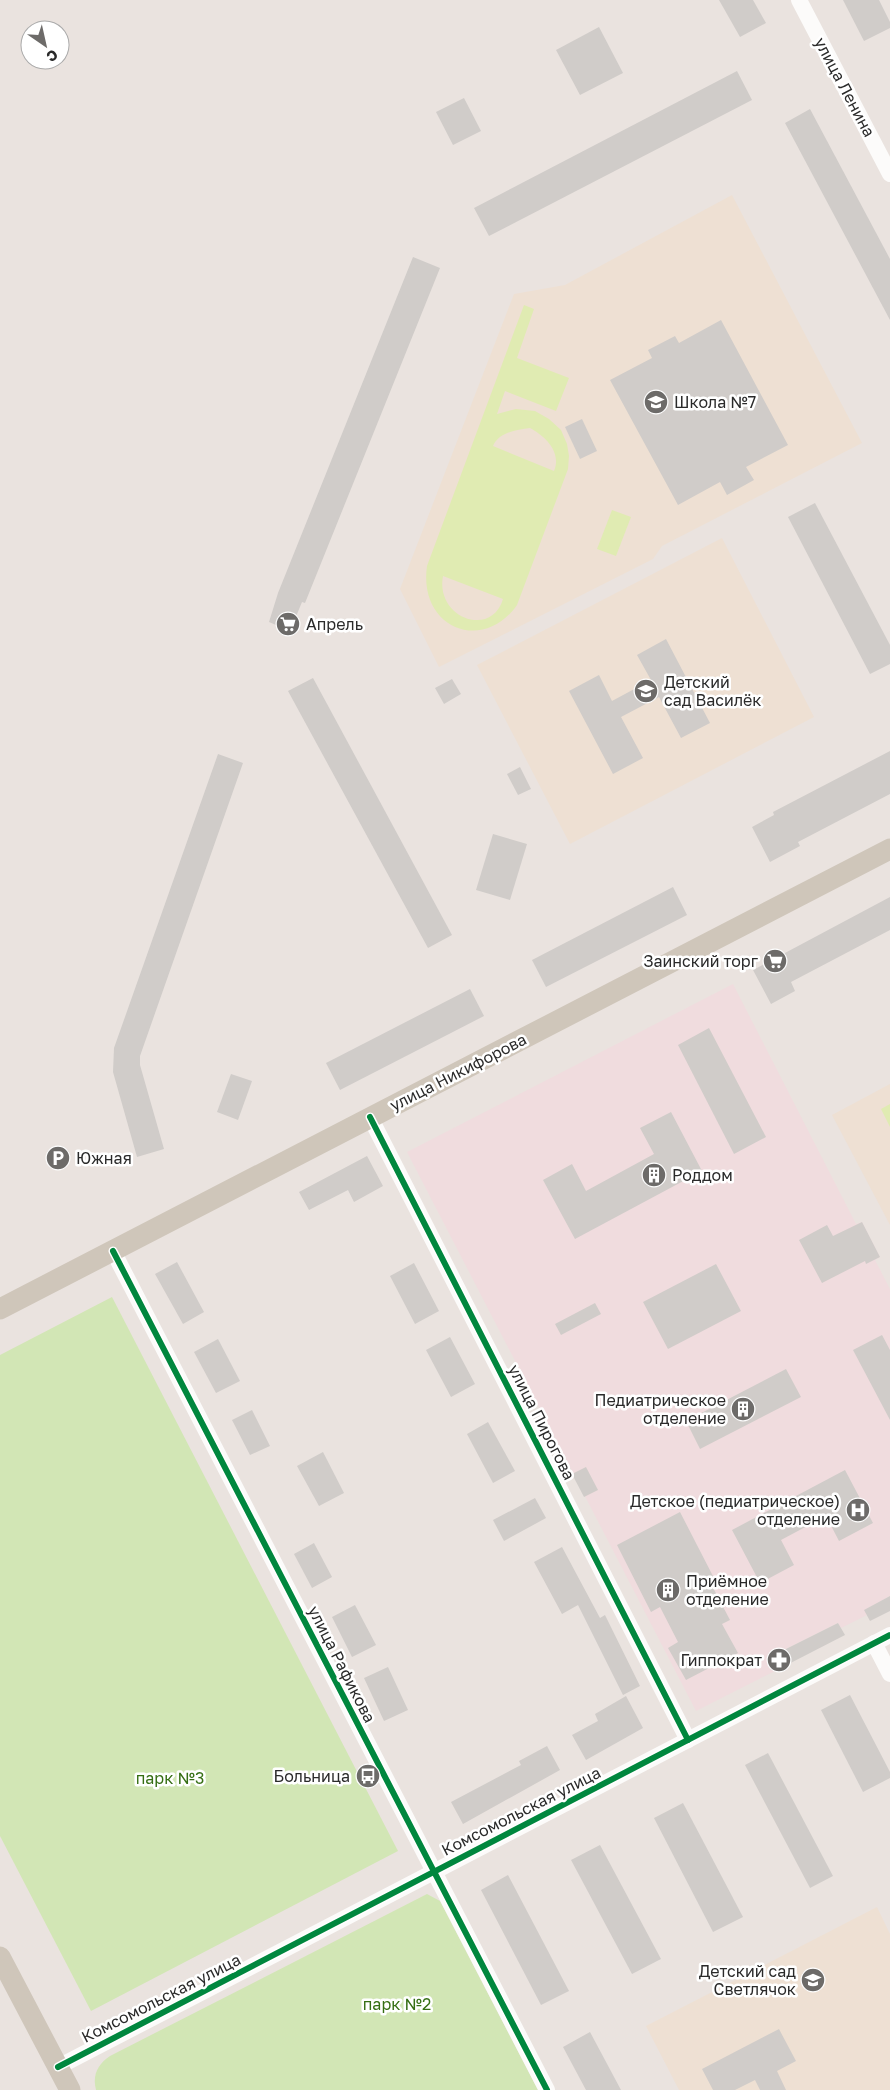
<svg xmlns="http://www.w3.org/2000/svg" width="890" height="2090" font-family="'Golos Text',sans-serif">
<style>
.education{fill:#eee0d3}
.medical{fill:#f0dcde}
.green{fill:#d2e6b5}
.pitch{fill:#e0ebb2;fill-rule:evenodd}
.building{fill:#d0ccc9}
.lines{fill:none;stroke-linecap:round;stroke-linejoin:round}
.minor{stroke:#fcfbfa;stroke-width:16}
.major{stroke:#cfc6ba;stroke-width:21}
.cycleway-casing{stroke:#fff;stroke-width:9}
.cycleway{stroke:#00873e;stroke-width:6}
.labels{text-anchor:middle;stroke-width:5;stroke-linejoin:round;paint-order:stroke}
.street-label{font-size:16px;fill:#2a2a2a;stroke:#fff}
.poi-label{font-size:16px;fill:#2a2a2a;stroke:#fff;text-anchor:start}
.park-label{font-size:16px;fill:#356e13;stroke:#fff}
</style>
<rect width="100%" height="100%" fill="#eae3df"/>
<!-- education -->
<g class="education">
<path d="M732,195L862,443L662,546L653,559L439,667L400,589L514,294L565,285Z"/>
<path d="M722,538L814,717L570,844L477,665Z"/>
<path d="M890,1084V1225L832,1115Z"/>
<path d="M877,1907L890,1934V2090H679L646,2026Z"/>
</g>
<!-- medical -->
<path class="medical" d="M733,984L856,1224L862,1222L880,1257L875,1260L890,1289V1596L865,1610L867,1615L841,1628L838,1623L768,1658L775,1671L696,1711L407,1152Z"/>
<!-- green -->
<g class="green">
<path d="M112,1297L398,1851L91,2011L0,1836V1355Z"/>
<path d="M427,1894L440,1901L538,2090H96C92,2075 98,2064 110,2056Z"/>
</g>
<!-- pitch -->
<g class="pitch">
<path d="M524,305L534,309L517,358L569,378L556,411L505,391L497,414L516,409L535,411L549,419L561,430L567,444L569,456L568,469L517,605C483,654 418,628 427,566ZM530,428C545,436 562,452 554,471L493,446C499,432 516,430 530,428ZM443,576L503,599C491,639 435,617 443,576Z"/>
<path d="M612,510L631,517L616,556L597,549Z"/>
<path d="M890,1104V1127L881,1109Z"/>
</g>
<!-- building -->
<g class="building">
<path d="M719,0H753L766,23L740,37Z"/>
<path d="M843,0H879L890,22V28L864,41Z"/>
<path d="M599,27L623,73L580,95L556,50Z"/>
<path d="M737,71L752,100L489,236L474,208Z"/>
<path d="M464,98L481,131L453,145L436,112Z"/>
<path d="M810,109L890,259V320L785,123Z"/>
<path d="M413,257L440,268L305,603L302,602L290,631L269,622L278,593Z"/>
<path d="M721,320L788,445L746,467L754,480L727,495L720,482L678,505L610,380L652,358L648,350L675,336L679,343Z"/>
<path d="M582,419L597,451L580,459L565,427Z"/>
<path d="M815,503L890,645V664L870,674L788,517Z"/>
<path d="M666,639L710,723L681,738L659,697L621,717L643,758L613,774L569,691L599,675L612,701L651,680L637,655Z"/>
<path d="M313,678L452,935L428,948L288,691Z"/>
<path d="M452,679L461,694L444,704L435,688Z"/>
<path d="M890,751V794L798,842L800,846L770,862L752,827L774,815L773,812Z"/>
<path d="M218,754L243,763L140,1056V1065L164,1149L137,1157L113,1072L114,1048Z"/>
<path d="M520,767L531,789L518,795L507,774Z"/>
<path d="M493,834L527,844L510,900L476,890Z"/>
<path d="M673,887L687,915L546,987L532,960Z"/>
<path d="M890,897V930L791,982L795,991L771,1004L753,970Z"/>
<path d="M470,989L484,1016L340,1090L326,1063Z"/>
<path d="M709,1028L766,1137L734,1154L678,1045Z"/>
<path d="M231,1074L252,1081L238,1120L217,1112Z"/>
<path d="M671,1112L702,1171L575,1239L543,1180L572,1164L586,1191L654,1154L640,1128Z"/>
<path d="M367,1156L383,1186L354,1202L348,1190L309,1210L299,1192Z"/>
<path d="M862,1222L880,1257L866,1264L865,1261L822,1283L799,1240L827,1225L833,1236Z"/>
<path d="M177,1262L204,1312L183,1324L155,1274Z"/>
<path d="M414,1263L439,1311L415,1324L390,1276Z"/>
<path d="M716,1264L741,1311L668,1349L643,1302Z"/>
<path d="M595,1303L601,1314L561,1335L555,1324Z"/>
<path d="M882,1335L890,1350V1420L853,1350Z"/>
<path d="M450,1337L475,1384L451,1397L426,1350Z"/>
<path d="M218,1339L240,1381L216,1393L194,1352Z"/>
<path d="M786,1369L801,1397L700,1449L686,1421Z"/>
<path d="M252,1410L270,1446L250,1455L232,1420Z"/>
<path d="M488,1422L515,1471L493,1483L467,1434Z"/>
<path d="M323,1452L344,1493L319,1506L297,1466Z"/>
<path d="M586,1467L598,1490L584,1497L572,1474Z"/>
<path d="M845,1470L873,1523L839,1541L826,1516L781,1540L794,1565L760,1583L732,1530Z"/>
<path d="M535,1498L546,1518L504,1541L493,1520Z"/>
<path d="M680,1512L715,1580L710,1582L730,1620L722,1624L738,1653L686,1680L668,1648L678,1642L660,1607L651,1612L617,1545Z"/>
<path d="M314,1543L332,1577L312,1588L294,1554Z"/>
<path d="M562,1547L600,1618L605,1615L640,1686L623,1695L578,1605L562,1614L534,1562Z"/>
<path d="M890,1596V1611L870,1621L864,1610Z"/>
<path d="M355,1605L376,1645L352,1657L332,1617Z"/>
<path d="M838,1623L845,1635L775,1671L768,1658Z"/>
<path d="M388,1667L408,1710L384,1721L364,1678Z"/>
<path d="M850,1695L890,1772V1778L863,1792L821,1710Z"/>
<path d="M626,1696L643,1728L586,1760L572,1735L598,1721L595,1714Z"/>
<path d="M547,1746L560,1770L463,1824L451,1802L521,1765L519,1761Z"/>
<path d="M768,1753L833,1876L810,1888L745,1765Z"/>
<path d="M683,1803L743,1917L713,1932L654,1818Z"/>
<path d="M600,1845L661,1959L632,1974L571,1860Z"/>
<path d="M508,1875L569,1991L541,2005L481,1890Z"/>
<path d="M779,2029L796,2061L777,2071L786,2090H760L755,2080L735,2090H713L702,2069Z"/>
<path d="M590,2032L621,2090H586L563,2047Z"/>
</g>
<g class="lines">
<!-- minor -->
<g class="minor">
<path d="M799,0L890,174"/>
<path d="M370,1117L688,1740"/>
<path d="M113,1251L547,2090"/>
<path d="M874,1643L890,1674"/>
<path d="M58,2067L890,1635"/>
</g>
<!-- major -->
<g class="major">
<path d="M0,1309L890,849"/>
<path d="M0,1957L70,2090"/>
</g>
<!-- cycleway casing -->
<g class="cycleway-casing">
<g id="cycleway">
<path d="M370,1117L688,1740"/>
<path d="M113,1251L547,2090"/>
<path d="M58,2067L890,1635"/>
</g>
</g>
<!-- cycleway -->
<use href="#cycleway" class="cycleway"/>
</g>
<!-- icons -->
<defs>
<g id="school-disc" transform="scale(1.25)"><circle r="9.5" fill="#6d6b69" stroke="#fff"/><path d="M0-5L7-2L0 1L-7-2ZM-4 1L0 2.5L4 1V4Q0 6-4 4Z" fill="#fff"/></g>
<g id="supermarket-disc" transform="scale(1.25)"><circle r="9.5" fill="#6d6b69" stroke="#fff"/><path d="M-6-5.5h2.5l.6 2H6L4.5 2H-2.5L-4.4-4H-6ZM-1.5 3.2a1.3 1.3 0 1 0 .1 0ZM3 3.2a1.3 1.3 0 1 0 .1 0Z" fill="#fff"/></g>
<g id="parking-disc" transform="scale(1.25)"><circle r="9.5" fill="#6d6b69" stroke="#fff"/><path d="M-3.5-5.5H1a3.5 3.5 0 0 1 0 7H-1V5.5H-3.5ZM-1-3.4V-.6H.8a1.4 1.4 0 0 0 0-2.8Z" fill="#fff"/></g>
<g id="building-disc" transform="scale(1.25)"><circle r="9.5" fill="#6d6b69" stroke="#fff"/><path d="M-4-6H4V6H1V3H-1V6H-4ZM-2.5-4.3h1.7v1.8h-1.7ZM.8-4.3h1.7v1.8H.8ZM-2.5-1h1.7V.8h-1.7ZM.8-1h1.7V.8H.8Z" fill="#fff"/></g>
<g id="hospital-disc" transform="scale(1.25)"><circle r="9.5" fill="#6d6b69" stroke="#fff"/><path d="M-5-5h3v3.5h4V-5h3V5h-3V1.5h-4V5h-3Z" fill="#fff"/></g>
<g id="pharmacy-disc" transform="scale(1.25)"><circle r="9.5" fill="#6d6b69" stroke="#fff"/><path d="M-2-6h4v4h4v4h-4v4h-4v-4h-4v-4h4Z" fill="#fff"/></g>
<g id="bus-disc" transform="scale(1.25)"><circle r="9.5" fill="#6d6b69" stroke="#fff"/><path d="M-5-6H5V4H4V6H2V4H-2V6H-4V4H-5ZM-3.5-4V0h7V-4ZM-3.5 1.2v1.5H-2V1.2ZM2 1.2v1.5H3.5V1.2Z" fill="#fff"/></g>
</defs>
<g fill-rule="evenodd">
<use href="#school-disc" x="656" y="402"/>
<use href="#supermarket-disc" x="288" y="624"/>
<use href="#school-disc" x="646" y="691"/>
<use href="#supermarket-disc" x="775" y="961"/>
<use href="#parking-disc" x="58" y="1158"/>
<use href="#building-disc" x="654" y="1175"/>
<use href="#building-disc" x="743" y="1409"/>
<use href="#hospital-disc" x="858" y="1510"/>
<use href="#building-disc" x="668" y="1590"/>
<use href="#pharmacy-disc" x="779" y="1660"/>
<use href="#bus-disc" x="368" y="1776"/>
<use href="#school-disc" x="813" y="1980"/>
</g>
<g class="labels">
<!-- street labels -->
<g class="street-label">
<text transform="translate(845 87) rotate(62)" y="6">улица Ленина</text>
<text transform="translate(458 1072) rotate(-27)" y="6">улица Никифорова</text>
<text transform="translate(542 1422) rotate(63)" y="6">улица Пирогова</text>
<text transform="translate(342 1664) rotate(63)" y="6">улица Рафикова</text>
<text transform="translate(521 1811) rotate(-27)" y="6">Комсомольская улица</text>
<text transform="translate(161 1998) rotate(-27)" y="6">Комсомольская улица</text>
</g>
<!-- poi labels -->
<g class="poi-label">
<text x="674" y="408">Школа №7</text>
<text x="306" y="630">Апрель</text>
<text x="664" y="688">Детский<tspan x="664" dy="18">сад Василёк</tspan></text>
<text x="758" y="967" text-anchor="end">Заинский торг</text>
<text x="76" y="1164">Южная</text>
<text x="672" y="1181">Роддом</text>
<text x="726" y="1406" text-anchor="end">Педиатрическое<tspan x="726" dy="18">отделение</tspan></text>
<text x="840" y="1507" text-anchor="end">Детское (педиатрическое)<tspan x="840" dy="18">отделение</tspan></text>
<text x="686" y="1587">Приёмное<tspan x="686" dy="18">отделение</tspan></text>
<text x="762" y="1666" text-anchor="end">Гиппократ</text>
<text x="350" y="1782" text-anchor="end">Больница</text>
<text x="796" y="1977" text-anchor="end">Детский сад<tspan x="796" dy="18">Светлячок</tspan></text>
</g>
<!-- park labels -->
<g class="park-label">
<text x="170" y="1784">парк №3</text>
<text x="397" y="2010">парк №2</text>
</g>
</g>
<!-- north arrow -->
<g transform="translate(45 45) rotate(146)"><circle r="24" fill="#ffffff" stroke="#aaaaaa"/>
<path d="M0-4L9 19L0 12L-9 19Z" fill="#6d6b69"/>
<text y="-8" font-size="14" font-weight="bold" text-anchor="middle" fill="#2a2a2a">С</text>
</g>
</svg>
